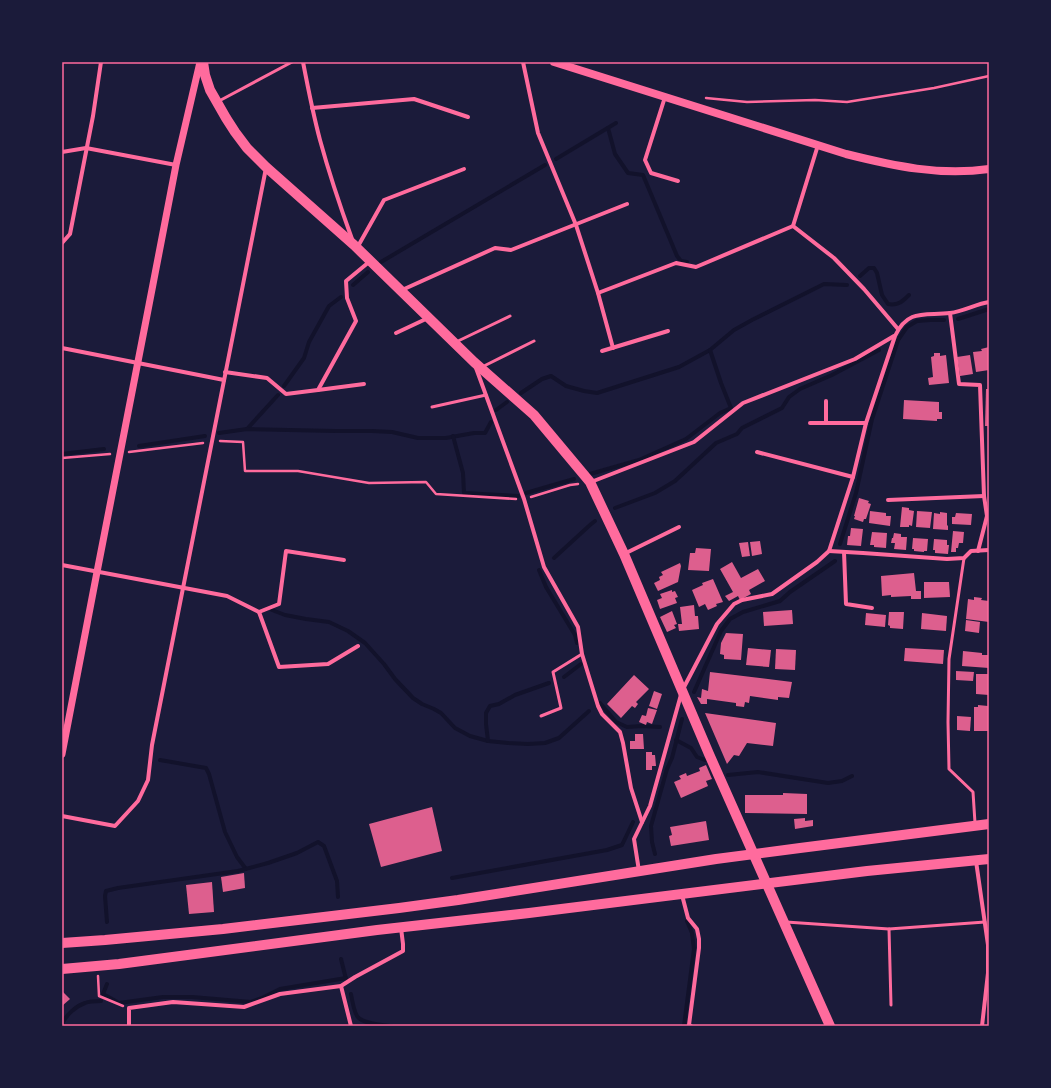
<svg xmlns="http://www.w3.org/2000/svg" width="1051" height="1088" font-family="'Asap Condensed',sans-serif">
<style>
.lines{fill:none;stroke-linecap:round;stroke-linejoin:round}
.stream{stroke:#12122b;stroke-width:4}
.building{fill:#dd5f8e}
.path{stroke:#ff6b9d;stroke-width:2.5}
.service{stroke:#ff6b9d;stroke-width:3}
.minor{stroke:#ff6b9d;stroke-width:4}
.tertiary{stroke:#ff6b9d;stroke-width:7}
.secondary{stroke:#ff6b9d;stroke-width:8}
.primary{stroke:#ff6b9d;stroke-width:10}
.trunk{stroke:#ff6b9d;stroke-width:10}
.neatline{fill:none;stroke:#ff6b9d;stroke-width:1.5}
</style>
<rect width="100%" height="100%" fill="#1b1b3a"/>
<g class="lines">
<!-- stream -->
<g class="stream">
<path d="M608,128L615,154L628,173L643,175L677,256L681,261L687,262"/>
<path d="M556,159L616,123"/>
<path d="M381,262L545,165"/>
<path d="M860,276L869,268H874L877,273L882,295L888,304C898,306 903,301 909,295"/>
<path d="M353,285L368,272"/>
<path d="M958,319L989,309"/>
<path d="M284,386L304,358L309,342L329,306L341,297"/>
<path d="M521,393L542,379L551,376L566,386L584,391L597,393L679,367L710,350L734,330L752,320L824,284L847,285"/>
<path d="M496,410L507,402"/>
<path d="M247,429L278,395"/>
<path d="M219,433L247,429L335,431H372L392,432L418,438H446L474,433H485L491,422"/>
<path d="M453,436L463,473L464,493L518,496"/>
<path d="M139,446L205,436"/>
<path d="M62,454L104,449"/>
<path d="M590,474L639,460L686,439L720,413L731,408L721,383L710,350"/>
<path d="M526,493L574,479"/>
<path d="M615,508L655,493L675,481L716,443L737,434L742,428L782,408L789,397L800,389L832,375L879,350"/>
<path d="M840,544L856,493L872,419L898,340L907,327L917,321L930,320H944"/>
<path d="M554,558L590,525L595,521"/>
<path d="M539,570L546,587L575,635L577,643"/>
<path d="M272,610L285,615L306,619L329,622L348,631L365,643L384,664L395,679L413,698L422,704L434,709L441,713L455,728L470,736L488,741L508,743L528,744L545,743L559,738L589,711"/>
<path d="M564,677L581,664"/>
<path d="M694,692L721,631L730,619L743,612L780,601L790,592L835,561"/>
<path d="M600,703L616,722L627,727L642,726L660,727"/>
<path d="M676,740L691,748L697,757L705,760"/>
<path d="M488,741L486,724V713L490,706L499,704L515,695L549,683"/>
<path d="M160,760L206,768L209,774L225,832L237,857L246,869"/>
<path d="M728,775L758,772L828,783L842,781L852,776"/>
<path d="M655,854L652,842L651,826L667,769L672,758L682,719"/>
<path d="M452,878L607,850L622,845L633,822"/>
<path d="M107,922L105,896L106,891L118,888L238,871L268,863L297,853L318,842L324,846L337,881L338,897"/>
<path d="M341,959L346,979"/>
<path d="M107,984L103,994L119,1003L163,997H192L251,1002L262,998L280,989L346,978"/>
<path d="M351,994C352,1000 354,1011 357,1016C362,1024 382,1025 391,1026"/>
<path d="M62,1024C66,1015 76,1006 85,1003C90,1001 96,1001 101,1001"/>
<path d="M684,1026L694,949L692,933L687,921"/>
</g>
</g>
<!-- building -->
<g class="building">
<path d="M989,347V370L976,372L973,352L982,351L981,349Z"/>
<path d="M934,353H940V356L946,355L949,383L929,385L928,378L933,377L931,357L934,356Z"/>
<path d="M970,355L973,374L960,376L957,357Z"/>
<path d="M986,389H989V426H985Z"/>
<path d="M904,400L939,402V412H942V419H937V421L903,419Z"/>
<path d="M859,498L869,501L868,503L871,504L866,519H864L863,522L854,519L855,516H854Z"/>
<path d="M902,507L909,508V510L914,511L912,526L909,525V527H900Z"/>
<path d="M870,511L886,513V516H891L890,526L869,523Z"/>
<path d="M917,511L932,512L930,528L916,527Z"/>
<path d="M940,512L947,513V525L948,526V530L933,529L934,513L940,514Z"/>
<path d="M956,513L972,514L971,525L952,524V517H955Z"/>
<path d="M851,528L863,529L861,546L847,545L848,536H850Z"/>
<path d="M953,531L964,532L963,543H959L958,548H956V552H951Z"/>
<path d="M872,532L887,533L886,548L874,547V545H870Z"/>
<path d="M894,533L901,534V537H907L906,550L894,549L895,543H891L892,538H893Z"/>
<path d="M913,538L928,539L927,551H924V552L914,551V549H912Z"/>
<path d="M934,539L947,540V545H949L948,554L935,553V550H933Z"/>
<path d="M760,541L762,554L752,556L750,542Z"/>
<path d="M748,542L750,556L742,557L739,543Z"/>
<path d="M696,548L711,549L709,571L688,570L690,553H695Z"/>
<path d="M732,562L741,578L758,569L765,581L749,590L751,594L740,600L738,596L729,601L725,596L733,592L720,569Z"/>
<path d="M680,563L681,566L678,582L658,591L654,583L660,580L659,577L663,575L661,572Z"/>
<path d="M914,573L916,591H921V599H911V596L891,597V595L882,596L881,576Z"/>
<path d="M713,579L723,602L716,604L717,606L708,610L705,604L699,607L692,590L703,585L702,583Z"/>
<path d="M924,582H949L950,597L924,598Z"/>
<path d="M672,590V592L675,591L678,597L675,598L677,603L660,609L657,600L662,598L660,594Z"/>
<path d="M974,597L982,598L981,600L989,601V622L966,619L968,599L974,600Z"/>
<path d="M694,605L695,616H698L699,629L679,631L678,624H682L680,607Z"/>
<path d="M792,610L793,624L764,626L763,612Z"/>
<path d="M672,611L677,624L674,625L676,628L667,632L660,617Z"/>
<path d="M889,612H904L903,629L890,628V626L888,625Z"/>
<path d="M866,613L886,615L885,627L865,625Z"/>
<path d="M922,613L947,616L946,631L921,629Z"/>
<path d="M966,620L980,622L979,633L965,631Z"/>
<path d="M726,633L743,634L741,660L724,659V655L720,654L721,643Z"/>
<path d="M748,648L771,650L769,667L746,665Z"/>
<path d="M905,648L944,650L943,664L904,661Z"/>
<path d="M776,649L796,650L795,670L775,669Z"/>
<path d="M963,651L982,653V655H989V668L962,666Z"/>
<path d="M956,671L974,672L973,681L956,680Z"/>
<path d="M710,672L792,682L789,698L778,697V700L750,696L749,703L745,702L744,707L736,706V703L707,699V704H701L697,697L701,698L702,689L708,691Z"/>
<path d="M976,674H989V695L976,694Z"/>
<path d="M634,675L649,689L636,702L638,704L635,708L632,706L621,718L607,704Z"/>
<path d="M654,691L662,694L657,709L649,706Z"/>
<path d="M978,705L988,706V708H989V731H974V707H978Z"/>
<path d="M648,708L657,710L652,724L647,722L646,725L639,722L642,715L646,716Z"/>
<path d="M705,713L776,723L773,746L747,743L739,756L734,755L727,764Z"/>
<path d="M957,716L971,717L970,731L957,730Z"/>
<path d="M635,734H643L644,749H630V741H635Z"/>
<path d="M646,752H652V755H655L656,766H652V770H646Z"/>
<path d="M706,765L712,779L706,781L708,786L681,798L674,782L681,779L679,776L686,773L687,776L700,771L699,768Z"/>
<path d="M783,793L807,794V814L745,813V795H783Z"/>
<path d="M432,807L442,851L381,867L369,824Z"/>
<path d="M805,818V821L813,820V826L795,829L794,819Z"/>
<path d="M706,821L709,840L671,846L669,836L672,835L670,827Z"/>
<path d="M244,873L245,888L223,892L221,877Z"/>
<path d="M212,882L214,912L189,914L186,885Z"/>
<path d="M62,991L70,999L62,1006Z"/>
</g>
<g class="lines">
<!-- path -->
<g class="path">
<path d="M706,98L747,102L815,100L847,102L934,88L989,76"/>
<path d="M220,441L243,442L245,471H298L369,483L426,482L436,494L516,499"/>
<path d="M129,452L203,443"/>
<path d="M62,458L110,454"/>
<path d="M531,497L570,485L578,484"/>
<path d="M98,976L99,996L123,1006"/>
</g>
<!-- service -->
<g class="service">
<path d="M219,101L292,62"/>
<path d="M456,342L510,316"/>
<path d="M482,367L534,341"/>
<path d="M432,407L486,395"/>
<path d="M964,558L949,659L948,722L949,769L973,792L975,823"/>
<path d="M541,716L561,708L553,672L582,654"/>
<path d="M786,922L889,929L985,922"/>
<path d="M889,929L891,1005"/>
</g>
<!-- minor -->
<g class="minor">
<path d="M303,62C308,88 313,114 320,140C329,173 340,206 352,239"/>
<path d="M523,62L538,133L576,225L598,293L676,263L696,267L793,226L818,145"/>
<path d="M665,97L645,160L651,173L678,181"/>
<path d="M312,108L414,99L468,117"/>
<path d="M62,152L86,148L176,165"/>
<path d="M793,226L834,258L864,289L898,329"/>
<path d="M62,243L70,234L93,116L101,62"/>
<path d="M357,248L384,200L464,169"/>
<path d="M402,290L495,248L511,250L627,204"/>
<path d="M598,293L613,348"/>
<path d="M950,313L959,384L980,385L984,496L987,516L978,551"/>
<path d="M396,333L428,318"/>
<path d="M62,348L224,380"/>
<path d="M602,351L668,331"/>
<path d="M476,368L524,499L544,567L578,627L582,654L598,706L602,714L620,732L623,743L631,788L642,822"/>
<path d="M225,372L267,378L286,394L318,390L356,321L347,298L346,281L369,262"/>
<path d="M318,390L364,384"/>
<path d="M826,401V423"/>
<path d="M810,423H866"/>
<path d="M757,452L853,477"/>
<path d="M591,482L694,442L743,403L855,359L894,336"/>
<path d="M888,500L984,496"/>
<path d="M829,551L863,553L947,559L964,558L971,551L989,550"/>
<path d="M844,552L846,604L872,608"/>
<path d="M624,554L679,527"/>
<path d="M62,565L227,596L259,612L279,667L328,664L358,646"/>
<path d="M259,612L279,604L286,551L344,560"/>
<path d="M62,816L115,826L138,801L148,780L152,745L266,168"/>
<path d="M976,861L988,945V973L982,1026"/>
<path d="M639,871L634,839L650,806L682,691L717,624L734,604L742,600L772,594L817,562L829,551L853,477L866,423L895,336C908,308 926,316 950,313C964,311 976,304 989,302"/>
<path d="M682,895L688,918L697,929L699,939V948L689,1025L691,1026"/>
<path d="M341,986L351,1026"/>
<path d="M129,1026V1008L173,1002L244,1007L280,994L341,986L355,977L403,951V944L401,928"/>
</g>
<!-- tertiary -->
<path class="tertiary" d="M62,754L97,572L149,305L176,165L200,62"/>
<!-- secondary -->
<path class="secondary" d="M554,62L846,154C894,166 939,176 989,169"/>
<!-- primary -->
<path class="primary" d="M203,62L205,75L210,90L226,118L235,132L247,148L266,167L354,245L474,362L534,415L590,482L624,554L709,754L830,1026"/>
<!-- trunk -->
<g class="trunk">
<path d="M62,943L105,940L223,929L399,908L458,900L716,859L800,848L989,824"/>
<path d="M62,969L119,964L377,930L529,913L867,871L989,859"/>
</g>
</g>
<!-- border -->
<rect width="1051" height="1088" fill="none" stroke="#1b1b3a" stroke-width="126"/>
<rect x="63" y="63" width="925" height="962" class="neatline"/>
</svg>
